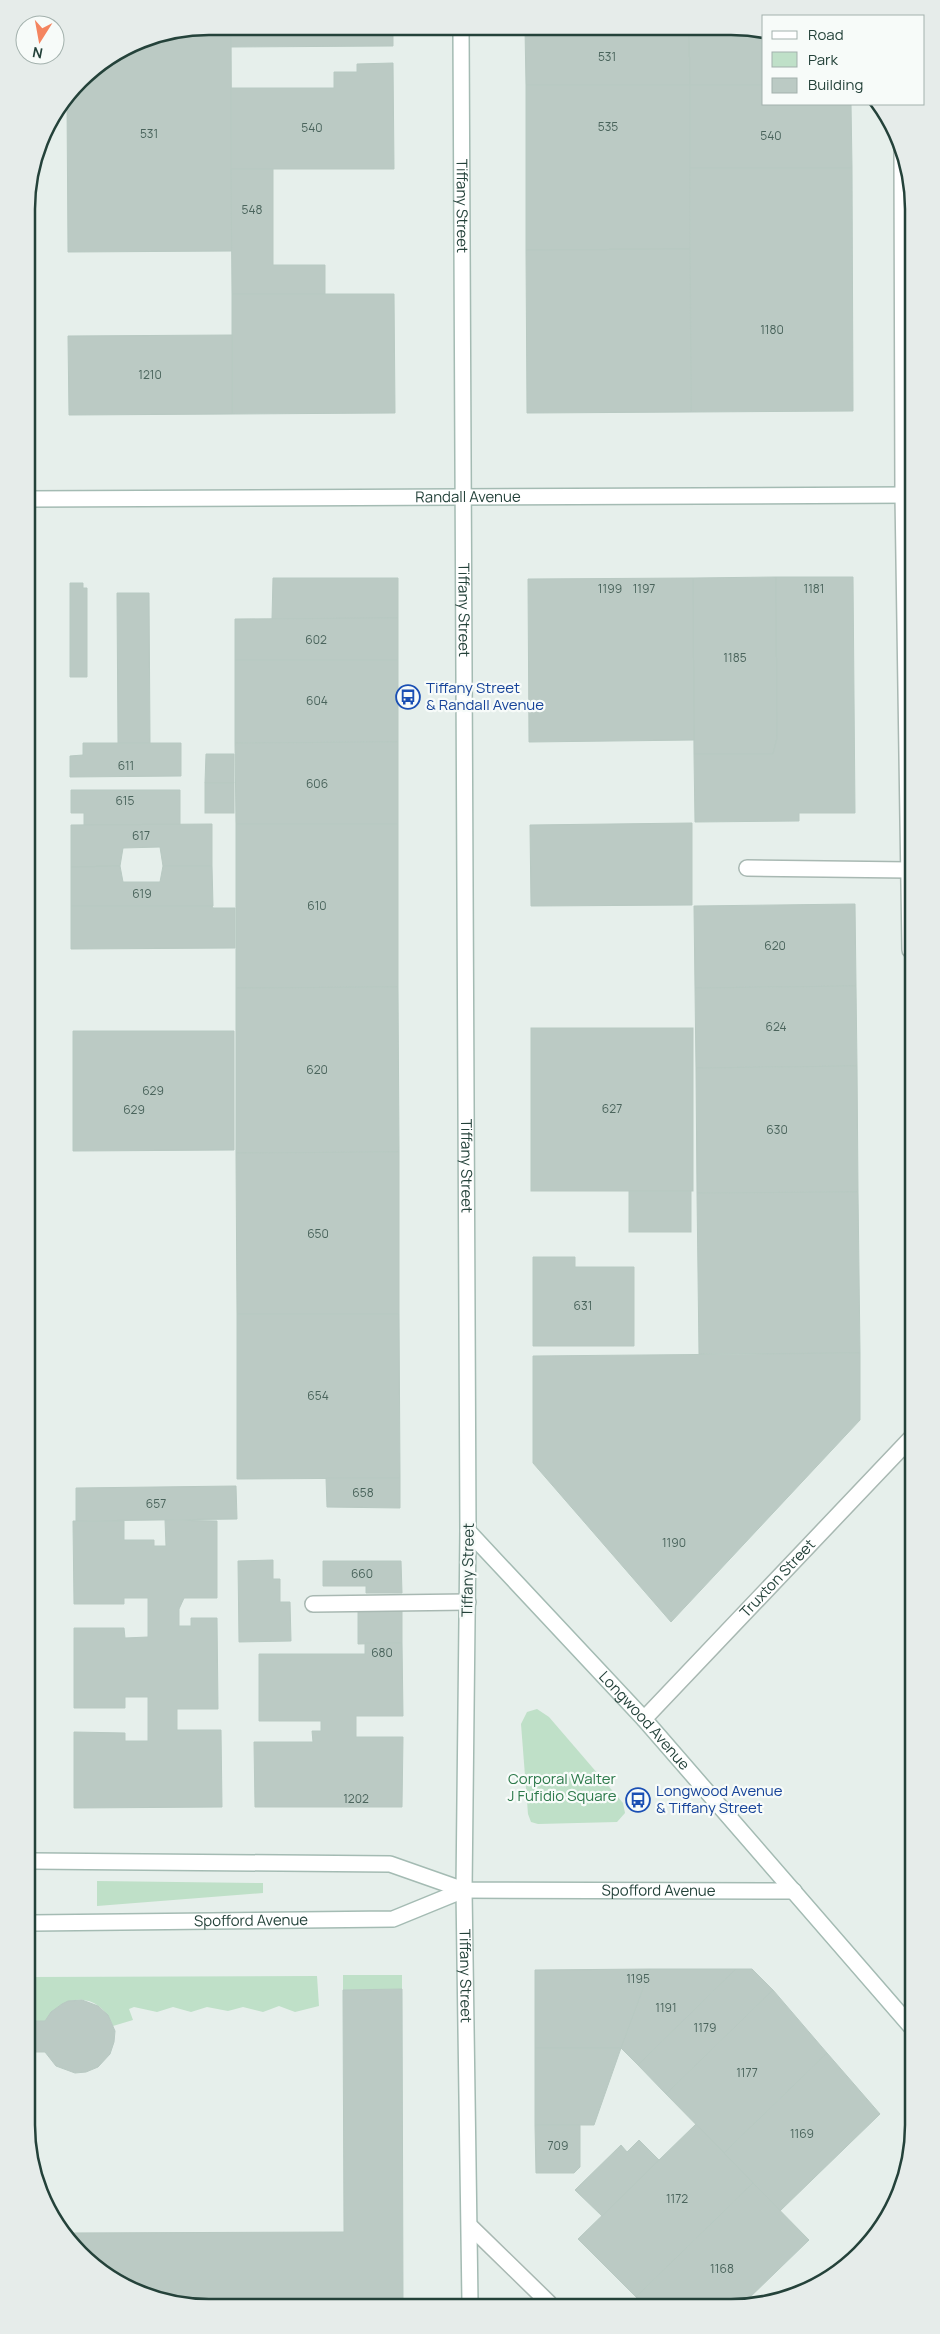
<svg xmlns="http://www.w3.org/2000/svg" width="940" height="2334" font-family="Manrope,sans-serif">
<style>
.green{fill:#bfe0c8}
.building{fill:#bbcac4;stroke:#b8c9c2}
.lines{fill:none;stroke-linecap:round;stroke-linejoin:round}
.lane-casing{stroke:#a8b8b2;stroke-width:18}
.street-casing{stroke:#a8b8b2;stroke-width:18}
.secondary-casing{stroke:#a4bbb3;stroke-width:18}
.lane{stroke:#fff;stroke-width:15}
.street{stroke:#fff;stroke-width:15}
.secondary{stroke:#fff;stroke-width:15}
.labels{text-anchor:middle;stroke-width:4.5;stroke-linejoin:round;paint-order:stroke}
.number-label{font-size:12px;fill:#4a645c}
.street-label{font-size:15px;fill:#24423a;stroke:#f7fbf9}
.transit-label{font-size:15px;fill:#164399;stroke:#f7fbf9;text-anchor:start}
.park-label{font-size:15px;fill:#2d7a4b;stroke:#f7fbf9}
.rim{fill:none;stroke:#24423a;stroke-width:2.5}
</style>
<rect width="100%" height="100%" fill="#e6efeb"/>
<!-- green -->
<g class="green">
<path d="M537,1709L549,1717L623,1803L625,1813L617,1822L538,1824L531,1822L528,1814L521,1724L527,1712Z"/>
<path d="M97,1881L263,1883V1893L97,1906Z"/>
<path d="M343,1975H402V1989L343,1990Z"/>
<path d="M317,1976L319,2006L295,2012L279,2006L263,2012L243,2007L228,2011L207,2007L191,2012L173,2007L157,2012L134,2007L129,2009L133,2020L113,2026C100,1992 64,1992 45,2021H32V1977Z"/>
</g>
<!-- building -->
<g class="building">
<path d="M209,26H231L232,251L68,252L67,99L88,72L139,40Z"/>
<path d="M231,26L393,27V46L231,47Z"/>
<path d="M525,28L689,29L690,85H526Z"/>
<path d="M689,29L764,30V85H690Z"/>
<path d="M393,63L394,169H231V88H334V72H357V64Z"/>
<path d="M526,85H690V249L526,250Z"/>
<path d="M690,85H764V104H851L852,168H690Z"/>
<path d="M690,168H852L853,411L691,412Z"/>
<path d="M231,169H273V265H325V294H232Z"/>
<path d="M690,249L691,412L527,413L526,250Z"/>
<path d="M232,294H394L395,413L232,414Z"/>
<path d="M232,335V414L69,415L68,336Z"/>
<path d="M776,577L777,738L773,754H694L693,578Z"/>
<path d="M776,577H853L855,813H799V821L695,822L694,754H773L777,738Z"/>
<path d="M273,578H398V618L272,619Z"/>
<path d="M693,578L694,740L529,742L528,579Z"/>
<path d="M70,583H83V588H87V677H70Z"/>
<path d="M117,593H149L150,743H118Z"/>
<path d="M398,618V660H235V619Z"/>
<path d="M235,660H398V742L235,743Z"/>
<path d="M398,742V824H236L235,743Z"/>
<path d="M83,743H181V776L70,777V756L83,755Z"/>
<path d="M206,754H234V783H205Z"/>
<rect x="205" y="783" width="29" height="30"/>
<path d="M71,790H180V825H84V813H71Z"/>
<path d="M692,823V905L531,906L530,825Z"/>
<path d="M212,824V866H163L160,847L123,848L120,866L71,867V825Z"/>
<path d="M236,824H398V987L236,988Z"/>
<path d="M120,866L123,882H160L163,866H212L213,906H71V867Z"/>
<path d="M855,904L856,986L695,988L694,906Z"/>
<path d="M71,906H212L213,908H235V948L71,949Z"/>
<path d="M856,986L857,1066L696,1068L695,988Z"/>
<path d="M398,987L399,1152L236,1153V988Z"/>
<rect x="531" y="1028" width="162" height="163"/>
<path d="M73,1031H234V1150L73,1151Z"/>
<path d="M857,1066L858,1192L697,1193L696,1068Z"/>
<path d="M399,1152V1314H237L236,1153Z"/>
<rect x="629" y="1191" width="62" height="41"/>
<path d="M858,1192L860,1353L699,1354L697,1193Z"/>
<path d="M533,1257H575V1267H634V1346H533Z"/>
<path d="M237,1314H399L400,1478L237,1479Z"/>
<path d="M860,1353V1420L671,1622L533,1463V1356Z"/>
<path d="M326,1478H400V1508L327,1507Z"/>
<path d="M236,1486L237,1519L76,1521V1488Z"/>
<path d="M165,1520L217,1521V1598H184L179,1609V1626H191V1618H217L218,1709H177V1730H221L222,1807L74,1808V1732L125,1733V1741H148V1697H125V1708H74V1628H124L125,1638L148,1637V1598H124V1604H74L73,1521H124V1540H154V1546H166Z"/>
<path d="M273,1560V1579H280V1602H290L291,1641L239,1642L238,1561Z"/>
<path d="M323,1561H401L402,1593H366V1586H323Z"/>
<path d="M358,1611H402V1643L358,1644Z"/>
<path d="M365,1643H402L403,1716H356V1737H403L402,1807H255L254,1742H313L312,1731H321V1721H259V1654H365Z"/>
<path d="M650,1969H736L638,2065L621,2048Z"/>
<path d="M650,1969L621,2048H535V1970Z"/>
<path d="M736,1969H752L773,1990L666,2094L638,2065Z"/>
<path d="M402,1989L403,2303L174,2304L128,2289L88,2262L64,2233L344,2232L343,1990Z"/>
<path d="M773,1990L827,2053L724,2153L666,2094Z"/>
<path d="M82,2000L98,2006L108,2015L115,2031L114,2042L110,2054L98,2067L86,2072L75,2073L56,2066L45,2052H32V2021H45L51,2012L62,2004L68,2001Z"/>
<path d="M535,2048H621L594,2125H535Z"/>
<path d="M827,2053L880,2114L780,2211L724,2153Z"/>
<path d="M696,2124L753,2183L636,2297L578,2239Z"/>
<path d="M535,2125H580V2167L574,2173H536Z"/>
<path d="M639,2140L659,2160L602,2216L575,2190L621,2145L627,2152Z"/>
<path d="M753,2183L809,2240L745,2302H641L636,2297Z"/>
</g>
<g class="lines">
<!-- lane casing -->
<g class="lane-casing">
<g id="lane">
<path d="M747,868L909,870"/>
<path d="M313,1604L468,1602"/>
</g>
</g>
<!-- street casing -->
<g class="street-casing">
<g id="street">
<path d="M902,148L903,495L910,950"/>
<path id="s1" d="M644,1719L911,1438"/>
<path d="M470,2226L549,2303"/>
</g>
</g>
<!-- secondary casing -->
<g class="secondary-casing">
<g id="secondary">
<path id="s2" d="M461,28L468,1531L464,1890L470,2303"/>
<path id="s3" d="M28,499L909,495"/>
<path id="s4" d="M468,1531L644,1719L913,2029"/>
<path id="s5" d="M32,1861L390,1864L464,1890L794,1891"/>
<path id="s6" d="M32,1923L393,1919L464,1890"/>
</g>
</g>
<!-- lane -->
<use href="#lane" class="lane"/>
<!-- street -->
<use href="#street" class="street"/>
<!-- secondary -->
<use href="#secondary" class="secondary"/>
</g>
<!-- icons -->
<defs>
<g id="bus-ring" transform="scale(1.25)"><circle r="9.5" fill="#f7fbf9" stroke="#1a4fb4" stroke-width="1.5"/><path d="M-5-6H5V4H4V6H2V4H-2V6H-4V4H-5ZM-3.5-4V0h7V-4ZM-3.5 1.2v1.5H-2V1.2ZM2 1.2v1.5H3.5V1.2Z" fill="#1a4fb4"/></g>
</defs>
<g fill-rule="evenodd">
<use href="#bus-ring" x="408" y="697"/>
<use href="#bus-ring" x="638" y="1800"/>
</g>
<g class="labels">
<!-- number labels -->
<g class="number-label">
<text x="607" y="61">531</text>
<text x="608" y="131">535</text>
<text x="312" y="132">540</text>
<text x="149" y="138">531</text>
<text x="771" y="140">540</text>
<text x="252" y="214">548</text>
<text x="772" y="334">1180</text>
<text x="150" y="379">1210</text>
<text x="610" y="593">1199</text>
<text x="644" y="593">1197</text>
<text x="814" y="593">1181</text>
<text x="316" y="644">602</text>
<text x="735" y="662">1185</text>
<text x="317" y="705">604</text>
<text x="126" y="770">611</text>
<text x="317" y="788">606</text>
<text x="125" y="805">615</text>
<text x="141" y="840">617</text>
<text x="142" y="898">619</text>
<text x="317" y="910">610</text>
<text x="775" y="950">620</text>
<text x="776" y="1031">624</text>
<text x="317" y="1074">620</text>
<text x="153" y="1095">629</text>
<text x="612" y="1113">627</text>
<text x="134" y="1114">629</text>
<text x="777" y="1134">630</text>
<text x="318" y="1238">650</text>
<text x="583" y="1310">631</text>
<text x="318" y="1400">654</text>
<text x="363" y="1497">658</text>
<text x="156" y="1508">657</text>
<text x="674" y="1547">1190</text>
<text x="362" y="1578">660</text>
<text x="382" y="1657">680</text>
<text x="356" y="1803">1202</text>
<text x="638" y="1983">1195</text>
<text x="666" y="2012">1191</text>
<text x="705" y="2032">1179</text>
<text x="747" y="2077">1177</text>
<text x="802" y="2138">1169</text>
<text x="558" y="2150">709</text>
<text x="677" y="2203">1172</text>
<text x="722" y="2273">1168</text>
</g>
<!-- street labels -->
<g class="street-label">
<text dy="5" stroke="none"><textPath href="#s2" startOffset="178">Tiffany Street</textPath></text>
<text dy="5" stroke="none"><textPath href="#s3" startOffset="440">Randall Avenue</textPath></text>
<text dy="5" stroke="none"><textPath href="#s2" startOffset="582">Tiffany Street</textPath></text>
<text dy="5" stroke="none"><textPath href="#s2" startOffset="1138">Tiffany Street</textPath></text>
<text transform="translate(468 1570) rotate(-89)" y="5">Tiffany Street</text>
<text dy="5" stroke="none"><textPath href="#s1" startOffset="194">Truxton Street</textPath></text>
<text dy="5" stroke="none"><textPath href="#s4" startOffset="259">Longwood Avenue</textPath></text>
<text dy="5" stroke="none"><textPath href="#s5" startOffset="631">Spofford Avenue</textPath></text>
<text dy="5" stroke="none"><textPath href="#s6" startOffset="219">Spofford Avenue</textPath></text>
<text dy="5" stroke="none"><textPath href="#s2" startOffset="1948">Tiffany Street</textPath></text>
</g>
<!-- transit labels -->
<g class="transit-label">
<text x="426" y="693">Tiffany Street<tspan x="426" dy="17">&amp; Randall Avenue</tspan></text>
<text x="656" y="1796">Longwood Avenue<tspan x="656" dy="17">&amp; Tiffany Street</tspan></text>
</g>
<!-- park labels -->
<g class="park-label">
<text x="562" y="1784">Corporal Walter<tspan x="562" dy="17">J Fufidio Square</tspan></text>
</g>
</g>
<!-- crop -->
<path d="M0 0H940V2334H0ZM209 35H731A174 174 0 0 1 905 209V2125A174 174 0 0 1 731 2299H209A174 174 0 0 1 35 2125V209A174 174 0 0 1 209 35Z" fill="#e6ecea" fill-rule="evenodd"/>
<path class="rim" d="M209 35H731A174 174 0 0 1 905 209V2125A174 174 0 0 1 731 2299H209A174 174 0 0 1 35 2125V209A174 174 0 0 1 209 35Z"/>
<!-- legend -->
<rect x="762" y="15" width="162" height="90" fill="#f7fbf9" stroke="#a3b1ad"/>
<rect x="772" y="31" width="25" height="8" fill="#ffffff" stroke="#a3b1ad"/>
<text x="808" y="40" font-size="15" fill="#24423a">Road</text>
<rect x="772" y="52" width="25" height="15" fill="#bfe0c8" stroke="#a3b1ad"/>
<text x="808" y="65" font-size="15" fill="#24423a">Park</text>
<rect x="772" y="78" width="25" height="15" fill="#bbcac4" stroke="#a3b1ad"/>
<text x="808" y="90" font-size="15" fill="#24423a">Building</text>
<!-- north arrow -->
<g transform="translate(40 40) rotate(191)"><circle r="24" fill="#f7fbf9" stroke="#a3b1ad"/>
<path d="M0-4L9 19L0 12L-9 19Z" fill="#f4845f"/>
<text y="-8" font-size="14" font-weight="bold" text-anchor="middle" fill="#24423a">N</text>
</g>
</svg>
